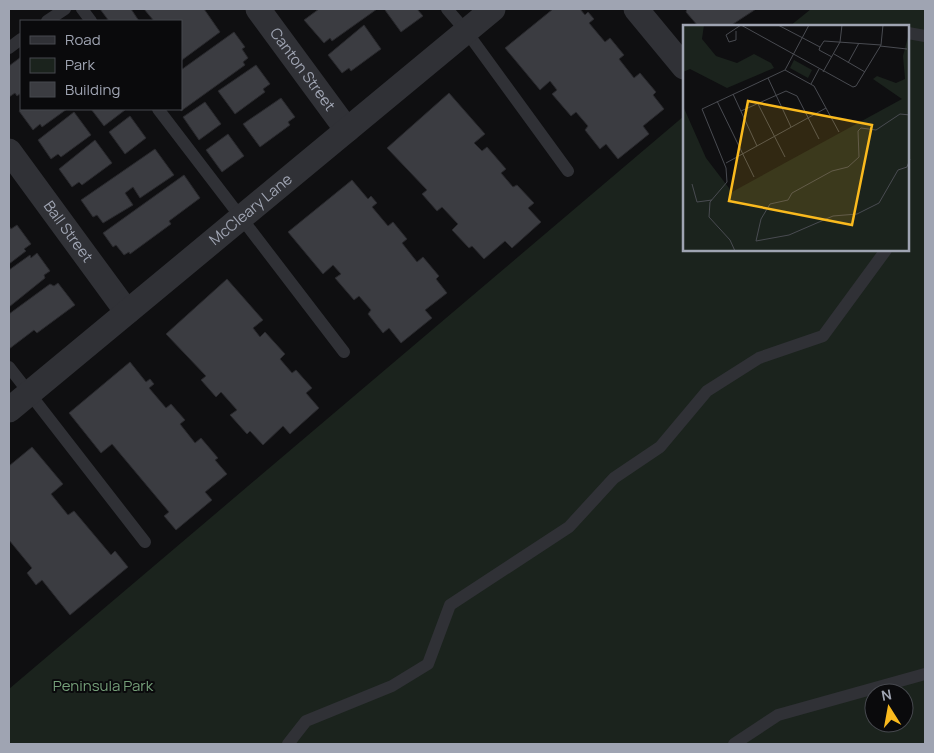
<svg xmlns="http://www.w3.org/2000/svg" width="934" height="753" font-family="Manrope,sans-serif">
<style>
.green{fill:#1b231d;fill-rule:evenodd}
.building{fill:#3b3c41;stroke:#29292d}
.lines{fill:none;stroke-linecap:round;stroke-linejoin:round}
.lane{stroke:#303136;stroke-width:12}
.street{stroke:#303136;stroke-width:25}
.labels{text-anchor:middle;stroke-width:4;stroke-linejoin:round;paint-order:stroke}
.street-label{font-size:15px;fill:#9fa4b2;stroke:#0a0a0c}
.park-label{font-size:15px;fill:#759f79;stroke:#0a0a0c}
.inset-road{fill:none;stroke:#494b51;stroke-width:1}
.view{fill:#faba1e;fill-opacity:0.15;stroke:#faba1e;stroke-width:2.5}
.inset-edge{fill:none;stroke:#9fa4b2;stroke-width:2.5}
</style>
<rect width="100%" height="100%" fill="#0f0f11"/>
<!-- green -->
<path class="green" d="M811,9H925V744H9V689L684,116V250H908V26H790ZM874,693H904V723H874Z"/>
<!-- building -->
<g class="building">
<path d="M100,9H131L139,21H109Z"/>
<path d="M144,9H204L220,32L182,60L181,21H154Z"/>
<path d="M319,9H377L332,41L330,38L324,43L304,20Z"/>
<path d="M387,9H417L423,16L401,32L385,10Z"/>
<path d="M553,9H580L585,15L588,12L594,19L589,23L605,42L610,38L624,55L619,59L634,78L640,73L656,92L653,95L664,109L643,126L649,134L618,159L606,144L600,149L585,130L588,126L576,112L571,116L552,94L557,90L550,81L540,90L505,48Z"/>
<path d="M687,9H756L730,26H698L686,12Z"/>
<path d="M364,25L381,49L351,71L349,68L342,73L328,55Z"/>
<path d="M234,32L245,47L242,49L248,58L243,62L245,65L181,111V70Z"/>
<path d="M21,57V93L17,96L15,93L9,97V66Z"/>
<path d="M256,65L270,84L263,89L265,92L235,114L218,91Z"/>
<path d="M449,93L485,134L474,143L482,151L487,147L506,169L501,173L513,187L517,185L534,203L528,208L541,222L512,248L505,241L484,259L472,246L469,248L452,230L458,224L442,207L437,211L422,194L427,190L387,148Z"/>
<path d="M281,98L295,117L288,122L290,125L260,147L243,124Z"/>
<path d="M205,102L221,124L199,140L183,117Z"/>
<path d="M22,109H67L42,127L40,124L33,130L19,111Z"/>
<path d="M91,109H124L125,110L104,126Z"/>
<path d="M74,112L91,135L61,157L58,154L51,159L38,140Z"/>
<path d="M130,116L146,138L125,154L109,132Z"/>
<path d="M228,134L244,156L222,172L206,150Z"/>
<path d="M95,140L112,163L82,185L79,182L72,187L59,169Z"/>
<path d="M155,149L174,175L140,198L133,187L125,193L133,205L103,223L97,215L93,217L81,200Z"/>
<path d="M184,175L200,198L169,221L171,224L130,254L129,252L124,255L116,245L113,247L103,233Z"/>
<path d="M352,180L368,199L371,196L377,203L372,207L388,226L393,222L407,239L402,243L417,262L423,257L439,276L436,279L447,293L425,310L432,318L401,343L389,328L383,333L368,314L371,310L359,296L354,300L335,278L341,274L333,265L323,274L288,232Z"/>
<path d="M17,225L31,244L24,249L26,251L9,264V226L11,229Z"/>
<path d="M37,253L50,271L44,275L45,278L9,307V270L30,255L31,258Z"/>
<path d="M227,279L263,320L253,328L260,337L265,332L285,354L280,359L292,373L296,370L312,388L306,393L319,408L290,434L283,426L263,445L250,431L247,434L230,415L237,410L221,392L216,397L201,380L206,376L166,334Z"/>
<path d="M58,283L75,305L37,333L34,330L9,349V314L50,284L54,286Z"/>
<path d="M130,362L146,382L150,379L154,384L149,388L166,408L171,404L185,420L180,424L195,443L201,438L218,458L215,460L227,474L205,492L212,500L176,530L164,516L169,512L112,444L101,453L69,413Z"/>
<path d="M32,447L63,484L51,494L68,515L74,511L111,555L115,551L128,567L70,615L42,580L36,585L27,573L32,568L9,540V466Z"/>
</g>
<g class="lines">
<!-- lane -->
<g class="lane">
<path d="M82,9L91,21"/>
<path d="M447,9L466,31L568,171"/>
<path d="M47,21L65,9"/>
<path d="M908,33L925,36"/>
<path d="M9,48L21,39"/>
<path d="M158,109L344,352"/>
<path d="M9,367L145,542"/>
<path d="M288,744L306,721L392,686L428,664L450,605L569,527L614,478L660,447L707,391L759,358L823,336L886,250"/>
<path d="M734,744L778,715L925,674"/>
</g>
<!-- street -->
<g class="street">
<path id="s1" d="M258,9L347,130"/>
<path d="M636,9L684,67"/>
<path id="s2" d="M9,151L127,312"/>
<path id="s3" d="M9,410L493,9"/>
</g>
</g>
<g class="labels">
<!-- street labels -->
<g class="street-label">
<text dy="5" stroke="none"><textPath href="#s1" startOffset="75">Canton Street</textPath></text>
<text dy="5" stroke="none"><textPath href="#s3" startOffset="314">McCleary Lane</textPath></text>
<text dy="5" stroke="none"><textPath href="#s2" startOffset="100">Ball Street</textPath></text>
</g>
<!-- park labels -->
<g class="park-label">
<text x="103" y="691">Peninsula Park</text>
</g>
</g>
<!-- overview -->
<g transform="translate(683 25)">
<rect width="226" height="226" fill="#0f0f11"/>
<path d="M0,0H21L19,14L33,31L54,38L71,29L88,38L91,43L44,63L7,44L0,47ZM226,8V226H0V81L23,133L49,167L219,74L190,54L194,51L213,58L222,54L220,31ZM111,35L129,45L125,53L107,43Z" fill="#1b231d"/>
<path class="inset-road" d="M58,0L170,62L173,61L198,20L200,0M95,0L137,22L141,16L198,20M198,0H222M53,6V15L46,17L43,10L58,0M197,21L224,24M137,22L136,25L149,32M151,29L182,47M165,38L176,18M102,45L131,61L156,107M140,47L157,17L159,0M85,53L108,102M128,59L136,44M50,69L74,121M34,76L71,152M75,79L102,132M58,86L103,66L114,71L136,114M227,90L217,89L193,105L178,103L175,106L176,132L165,142L149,146L109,168L105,175L87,179L78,194L73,216L106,210L150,191L174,189L196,178L215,145L224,142L227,134M43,138L143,83M9,159L14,177L29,175M52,226L47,215L26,192L27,177L44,157L43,143L19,84L102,45L126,0"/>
<path class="view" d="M65,76L189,100L169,200L46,176Z"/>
<rect width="226" height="226" class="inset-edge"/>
</g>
<!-- border -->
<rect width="934" height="753" fill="none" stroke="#9fa4b2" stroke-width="20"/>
<!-- legend -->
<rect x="20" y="20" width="162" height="90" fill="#0a0a0c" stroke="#46484e"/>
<rect x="30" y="36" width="25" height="8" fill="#303136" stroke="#46484e"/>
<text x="65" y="45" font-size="15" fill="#9fa4b2">Road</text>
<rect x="30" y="58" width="25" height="15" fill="#1b231d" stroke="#46484e"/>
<text x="65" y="70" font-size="15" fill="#9fa4b2">Park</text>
<rect x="30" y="82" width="25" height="15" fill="#3b3c41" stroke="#46484e"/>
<text x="65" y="95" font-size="15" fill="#9fa4b2">Building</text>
<!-- north arrow -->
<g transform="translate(889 708) rotate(349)"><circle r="24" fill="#0a0a0c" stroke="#46484e"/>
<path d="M0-4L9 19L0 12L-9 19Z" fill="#faba1e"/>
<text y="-8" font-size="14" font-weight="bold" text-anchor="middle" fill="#9fa4b2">N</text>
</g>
</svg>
